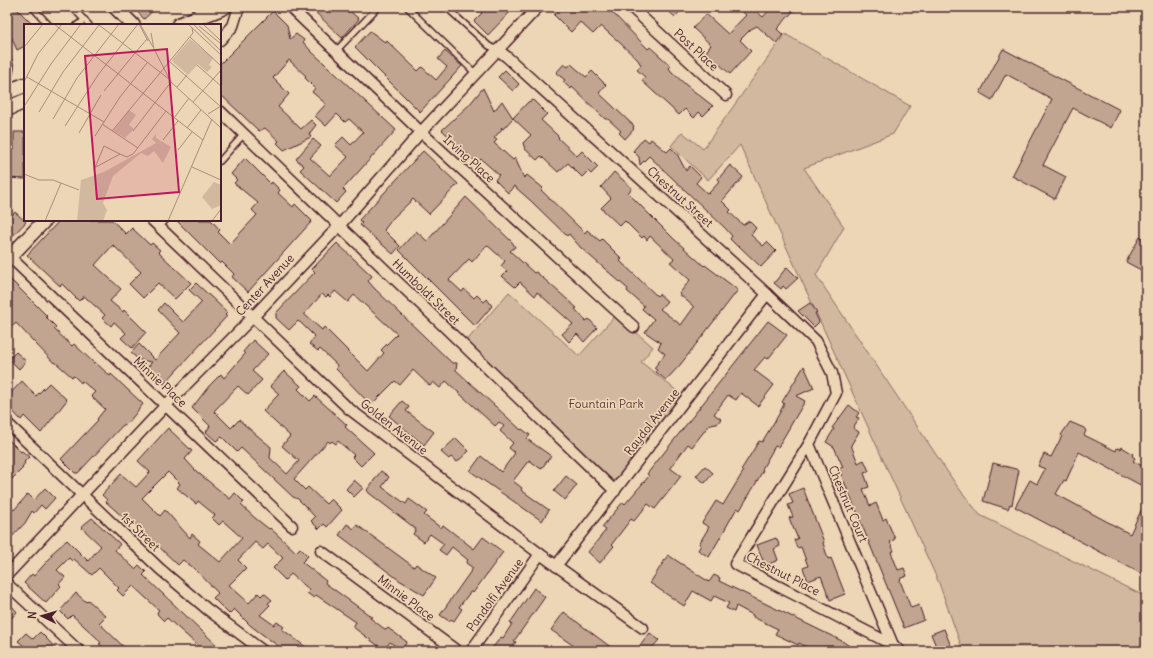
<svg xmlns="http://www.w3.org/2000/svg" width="1153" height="658" font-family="Delius,sans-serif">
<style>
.green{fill:#d1b89f;stroke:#8e6c65}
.building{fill:#c1a591;stroke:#4a1f2b;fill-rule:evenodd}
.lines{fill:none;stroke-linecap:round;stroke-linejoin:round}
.service-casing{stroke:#4a1f2b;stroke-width:8}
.minor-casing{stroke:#4a1f2b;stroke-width:13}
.tertiary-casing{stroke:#4a1f2b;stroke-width:16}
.secondary-casing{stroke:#4a1f2b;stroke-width:17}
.service{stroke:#ecd6b5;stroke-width:5}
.minor{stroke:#ecd6b5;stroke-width:10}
.tertiary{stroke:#ecd6b5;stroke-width:13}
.secondary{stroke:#ecd6b5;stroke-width:14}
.labels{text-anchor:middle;stroke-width:3.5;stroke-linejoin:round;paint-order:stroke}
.street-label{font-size:12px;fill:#4a1f2b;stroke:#ecd6b5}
.park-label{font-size:12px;fill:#5e363c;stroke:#ecd6b5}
.inset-road{fill:none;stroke:#ab8d7e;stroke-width:1}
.view{fill:#c2185b;fill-opacity:0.15;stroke:#c2185b;stroke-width:2}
.inset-edge{fill:none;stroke:#4a1f2b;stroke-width:2}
</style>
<rect width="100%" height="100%" fill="#ecd6b5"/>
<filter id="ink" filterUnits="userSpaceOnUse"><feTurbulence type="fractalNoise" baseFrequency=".025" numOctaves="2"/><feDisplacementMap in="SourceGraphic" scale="8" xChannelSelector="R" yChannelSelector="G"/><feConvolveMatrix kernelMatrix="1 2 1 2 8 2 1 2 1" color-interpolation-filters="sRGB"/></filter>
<g filter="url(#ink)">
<!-- green -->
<g class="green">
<path d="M785,34L910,106L893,134L804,168L844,227L816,275L957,486L980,515L1146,597V651H963L939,583L740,145L708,180L671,146L682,132L703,149Z"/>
<path d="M509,292L579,356L616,315L653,347L641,362L683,396L614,486L463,345Z"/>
</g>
<!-- building -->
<g class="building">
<path d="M7,7H15L33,25H25V46L17,50L7,27Z"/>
<path d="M133,7H157L144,19Z"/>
<path d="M310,7H345L359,19L342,38Z"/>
<path d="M475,7H507L511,11L488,35L474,21L482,13Z"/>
<path d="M562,7H607L648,49L650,47L671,66L669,68L671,71L686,85L713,106L703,116L699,112L694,118L685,109L679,115L642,81L645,77L637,70L641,65L638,60L619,42L601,26L593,34L580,22L571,32L554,15Z"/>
<path d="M664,7H684L675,17Z"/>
<path d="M737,7H752L763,17L772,7H797L777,29L783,35L776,43L757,26L751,29L740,40L751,51L730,74L706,52L711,45L693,28L706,14L728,34L746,15Z"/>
<path d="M273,11L287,25L290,39L296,34L304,40L303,42L311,51L396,130L343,189L346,192L336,203L300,170L304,166L296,159L313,139L321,146L310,158L330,176L348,157L335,145L343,137L351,145L363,132L349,119L345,122L337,114L326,126L315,116L326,104L312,92L315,88L305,78L306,76L289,60L273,78L289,94L278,107L301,129L311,120L316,125L309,134L311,137L284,150L277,143L279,141L265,128L259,131L220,94V64Z"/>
<path d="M370,31L386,43L387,41L418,71L422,67L436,80L447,67L438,59L445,51L462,66L420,112L355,47Z"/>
<path d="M1003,49L1120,110L1111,128L1073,108L1043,165L1066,177L1055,199L1012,176L1052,99L1006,74L992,100L980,93Z"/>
<path d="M564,64L568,67L571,64L586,77L592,71L606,85L599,93L634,126L633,128L634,129L625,139L619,133L621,131L608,119H605L572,87L571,89L563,82L565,80L556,73Z"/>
<path d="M505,70L519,84L513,91L498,77Z"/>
<path d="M483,88L494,111L502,101L513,118L503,129L501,127L502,129L494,138L497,140L494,143L513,160L515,158L524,178L527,175L543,188L541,190L585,233L587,230L600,241L602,239L622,259L620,261L657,296L659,294L667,301L660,309L681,325L694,307L679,294L690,280L670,262L674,259L650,236L647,240L644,236L642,238L625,221L620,226L601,208L611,198L601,187L614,172L632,188L628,193L674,239L704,266L705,265L738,290L680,365L666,380L656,372L657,370L654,368L665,354L658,348L661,343L645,332L654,319L642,309L644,306L627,291L628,289L581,248L569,234L567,236L531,201L514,186L508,193L495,180L499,175L481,159L477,163L442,130L469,105Z"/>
<path d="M533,100L547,114L541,120L559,137L558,138L577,156L582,151L598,167L591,174L588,171L582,177L568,163L558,172L541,156L537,160L525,149L523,143L531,135L513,118L528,102Z"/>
<path d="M14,132H25V179L7,178V149L14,150Z"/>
<path d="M644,138L649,142L651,139L667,152L671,148L677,154L686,171L690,166L701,177L696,183L708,194L720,181L718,179L730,165L743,177L722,201L731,210L729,212L743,225L749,221L756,228L751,235L763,246L767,242L776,251L761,267L739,246L738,247L730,239L732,236L725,228L649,156L640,165L639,157L633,151Z"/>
<path d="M423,151L458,184L429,214L413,199L393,218L384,230L400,246L393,254L360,225L362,223L359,220Z"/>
<path d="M245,158L271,184L272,182L280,190L278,193L293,207L295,204L312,221L248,292L232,277L234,274L222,262L220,264L176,220H211L220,230L218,232L230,244L257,215L252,210L258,203L234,183L237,180L231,174Z"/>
<path d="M466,197L512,242L515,247L510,251L534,273L536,272L543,278L577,308L575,309L586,321L589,319L597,328L584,342L577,334L569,342L562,334L573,324L537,292L535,296L520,282L515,287L502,276L507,271L501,266L505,261L487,245L472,262L469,259L449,280L462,292L464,289L474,298L477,295L484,302L487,299L492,306L475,326L399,250L416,231L427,241Z"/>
<path d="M15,212L26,222L7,242V220Z"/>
<path d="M60,220H112L126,234L132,228L150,245L152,243L160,250L158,252L191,283L175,299L158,283L143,298L129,284L141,272L113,245L95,265L121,289L110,301L123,312L124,310L146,332L132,348L121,338L126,333L114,322L111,326L102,318L105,315L84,296L79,301L62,284L60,286L27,255Z"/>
<path d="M1140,237L1146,240V262L1141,270L1126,262Z"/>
<path d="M337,243L372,276L368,281L375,289L452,363H457L456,370L521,430L522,429L530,435L527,439L551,456L541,469L529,460L513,481L522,488L521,490L549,510L542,521L470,471L481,456L501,472L515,453L509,448L513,443L500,431L504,426L499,422L495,426L446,381L440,388L433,382L430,386L413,370L400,385L395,381L371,405L336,369L337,365L320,349L318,351L309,344L315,337L301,323L298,321L289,330L276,318V313L315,272L312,269ZM335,291L348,302L354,295L397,334L381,350L384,353L368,371L324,327L322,330L304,314L322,294L326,297L328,295L330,297Z"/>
<path d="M787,267L798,278L786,289L783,286L781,289L774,283Z"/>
<path d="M7,276L47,316L46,317L56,327L54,329L72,346L74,344L94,363L95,362L110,376L111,374L143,404L129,422L122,426L78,473H75L61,459L98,420L97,419L105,409L91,396L95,392L82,381L81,383L74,376L72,377L55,362L54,363L16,323L7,332Z"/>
<path d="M196,283L227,312L225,314L227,316L164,384L148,369L147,368L152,362L139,360L131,353L139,344L155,360L180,333L158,310L164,303L183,322L202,302L189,290Z"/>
<path d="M810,303L817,312L815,313L819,322L814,327L798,311Z"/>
<path d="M768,321L787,335L768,359L765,357L754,370L774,385L758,406L741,393L736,400L728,395L714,414L721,419L717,424L709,425L692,447L688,444L670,468L681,476L655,509L648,504L634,521L631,519L612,544L614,546L600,563L588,552L606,530L602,527L623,502L625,504L649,476L647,474L663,454Z"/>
<path d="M253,340L268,354L252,371L262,380L248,395L238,386L214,411L231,428L239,420L271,447L270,458L287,474L299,461L282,446L290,436L263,411L279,394L270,386L284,371L301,386L298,389L310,401L315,396L347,425L345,427L374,453L361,466L352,457L354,455L338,441L336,444L332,441L330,443L328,441L294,479L305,490L308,487L326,504L331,499L342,510L327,527L324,524L319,529L311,521L315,517L305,506L298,499L293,497L241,448L237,452L222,437L216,441L206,432L210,426L192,408L209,386L221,374L224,378L245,354L243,352Z"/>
<path d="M16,352L26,361L19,369L9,359Z"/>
<path d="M804,366L814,388L796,396L805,401L778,447L775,446L762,469L763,470L755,485L740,510L737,508L709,557L698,550L701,545L699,544L709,527L702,523L716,501L723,505L743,472L741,470L759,441L762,442L779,414L784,404L782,402Z"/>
<path d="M22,381L36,396L49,383L67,400L41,433L24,416L21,420L7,405V397Z"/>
<path d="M402,401L409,407L406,411L434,432L424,445L389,416Z"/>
<path d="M849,405L859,413L856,417L859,418L853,428L859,432L851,445L858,463L864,460L869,471L864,473L869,487L863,489L870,506L876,503L883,520L886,518L895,539L890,542L894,551L891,552L898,570L904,568L907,576L901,578L900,581L911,608L919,605L924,620L904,628L839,469L843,467L834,447L826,442L831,434L834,429L832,428Z"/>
<path d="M1070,422L1084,428L1086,431L1084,435L1116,451L1117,448L1121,449L1122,447L1133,454L1132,456L1135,458L1133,461L1146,468V488L1079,452L1066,481L1064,480L1056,494L1130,534L1146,500V566L1142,574L1015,507L1030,480L1037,484L1045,469L1038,466L1044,454L1051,457L1062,436L1061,435Z"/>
<path d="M168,428L192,451L185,459L196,471L230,499L235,493L244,502L241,505L255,518L269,529L270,528L296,552L300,548L308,556L302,562L326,581L325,583L372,617L370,618L386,630L388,628L407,642L401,650L390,642L384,650L357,630L353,627L356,622L316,595L314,598L307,593L310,590L291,574L285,580L273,568L283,558L268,544L263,549L255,542L238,560L246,568L229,585L249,603L258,593L261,596L264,593L272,600L268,603L270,605L260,615L274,625L277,622L284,627L282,629L311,651H285L251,626L234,609L229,614L213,598L218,593L195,569L183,560L178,565L134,523L132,525L106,502L107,500L102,495L121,474L136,487L150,472L138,461ZM168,472L180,484L177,488L196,504L198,501L215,515L212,518L219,525L223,521L242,538L220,562L198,544L200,541L192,534L190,538L165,510L160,516L142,498Z"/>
<path d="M7,438L21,452L22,451L29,457L24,462L25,463L22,467L23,468L7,484Z"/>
<path d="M456,438L469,451L457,462L451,457L449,459L441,452Z"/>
<path d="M993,463L1019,470L1012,505L1010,504L1008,509L983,501Z"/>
<path d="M705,466L713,473L705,483L696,476Z"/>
<path d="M381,471L389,477L382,487L406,504L409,499L416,504L427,512L424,515L441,528L443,525L474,549L483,537L503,552L473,593L471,591L459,607L462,609L454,621L451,619L449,621L440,615L473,568L466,563L468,560L452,547L446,555L439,550L444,544L430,534L424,542L413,534L416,529L369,493L367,490Z"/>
<path d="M566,476L577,485L565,500L554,491Z"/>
<path d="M354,480L363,488L354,497L346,489Z"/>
<path d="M45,488L55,498L45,509L41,505L34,513L32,511L25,523L7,542V503L14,510L28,494L34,500Z"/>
<path d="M803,488L824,542L823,543L828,559L831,558L845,594L830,600L821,576L808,581L803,568L808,566L801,547L797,548L794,540L798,539L789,518L793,517L788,505L793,503L789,494Z"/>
<path d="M92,518L120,544L115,550L135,569L139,565L146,572L143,575L223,651H204L167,618L164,621L158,615L157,612L159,610L133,586L123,596L117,590L119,588L99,568L92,575L74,559L72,561L69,558L57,570L65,577L59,584L61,586L46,603L24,583L32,574L34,576L52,556L50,555L67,540L88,561L101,546L81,527Z"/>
<path d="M347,524L354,529L357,525L414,567L416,564L436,578L424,595L399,580L339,535Z"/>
<path d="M776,538L780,546L774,549L778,560L765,566L757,545Z"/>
<path d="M668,555L709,582L714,575L720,578L719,581L842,641L857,651H814L799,643L798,645L775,634L778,629L753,617V615L736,606L734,612L726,608L729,603L714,596L711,601L693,591L684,606L650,583Z"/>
<path d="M534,588L545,597L514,641L516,642L509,651H490L501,637L503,638L512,624L510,623Z"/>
<path d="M76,593L86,602L88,600L106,616L99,623L128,651H107L99,644L101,643L97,638L72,615L68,619L60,611Z"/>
<path d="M7,600L17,612L7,623Z"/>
<path d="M564,612L581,625L616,651H581L551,630Z"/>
<path d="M944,629L953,651H938L931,634Z"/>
<path d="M40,632L46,638L58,651H30L18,641L26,633L33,639Z"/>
<path d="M650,633L659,640L649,651H636Z"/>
</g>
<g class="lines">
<!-- service casing -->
<g class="service-casing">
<g id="service">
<path d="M32,7L49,25"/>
<path d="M72,7L89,25"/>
<path d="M194,7L202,13"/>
<path d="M407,7L475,73"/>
<path d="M446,7L489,46L498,50"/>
<path d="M77,25L85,20"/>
<path d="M336,51L378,7"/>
<path d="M7,58L11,67L9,77"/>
<path d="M220,161L244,134"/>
<path d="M159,227L166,220"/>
</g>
</g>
<!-- minor casing -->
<g class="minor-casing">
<g id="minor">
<path d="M290,7L421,132L634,327"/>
<path d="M631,7L726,95"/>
<path d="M220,40L233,26L239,7"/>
<path d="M498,50L507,57L767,294L816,341L832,373L836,393L809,444L893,645"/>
<path d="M220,111L615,491"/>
<path d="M152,220L348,408L540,554L643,628"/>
<path d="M10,257L292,526"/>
<path d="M7,423L160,569L207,609L263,651"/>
<path d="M809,444L735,564L893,645L900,651"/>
<path d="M321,551L457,651"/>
<path d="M556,566L767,294"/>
<path d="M7,575L166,405L253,317L339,226L421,132L538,7"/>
<path d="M7,584L79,651"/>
<path d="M471,651L540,554"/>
</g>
</g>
<!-- tertiary casing -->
<g class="tertiary-casing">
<g id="tertiary">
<path d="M115,7L133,25"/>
<path d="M7,260L45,220"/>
</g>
</g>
<!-- secondary casing -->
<g class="secondary-casing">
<g id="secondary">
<path d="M179,25L224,7"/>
<path d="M7,92L25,85"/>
<path d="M7,109L25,101"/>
</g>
</g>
<!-- service -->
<use href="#service" class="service"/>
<!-- minor -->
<use href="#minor" class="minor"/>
<!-- tertiary -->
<use href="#tertiary" class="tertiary"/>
<!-- secondary -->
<use href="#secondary" class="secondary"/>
</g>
</g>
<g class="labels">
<!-- street labels -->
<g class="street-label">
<text transform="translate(696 50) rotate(43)" y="4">Post Place</text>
<text transform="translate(469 159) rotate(42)" y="4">Irving Place</text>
<text transform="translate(680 197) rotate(42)" y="4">Chestnut Street</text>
<text transform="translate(265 285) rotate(-47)" y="4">Center Avenue</text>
<text transform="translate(426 292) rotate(44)" y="4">Humboldt Street</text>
<text transform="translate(160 382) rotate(43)" y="4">Minnie Place</text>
<text transform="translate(652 422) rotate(-52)" y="4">Raydol Avenue</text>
<text transform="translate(394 427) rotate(38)" y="4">Golden Avenue</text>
<text transform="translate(848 504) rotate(67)" y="4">Chestnut Court</text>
<text transform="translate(140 532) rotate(44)" y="4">1st Street</text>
<text transform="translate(783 574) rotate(27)" y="4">Chestnut Place</text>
<text transform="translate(495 595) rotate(-54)" y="4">Pandolfi Avenue</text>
<text transform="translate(406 598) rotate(37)" y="4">Minnie Place</text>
</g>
<!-- park labels -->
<g class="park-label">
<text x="606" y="408">Fountain Park</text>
</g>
</g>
<!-- overview -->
<g transform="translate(24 24)">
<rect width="197" height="197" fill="#ecd6b5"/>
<path d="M166,15L189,34L185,41L188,43L183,48L174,40L164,51L149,38L148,36ZM105,86L112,91L105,101L110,105L101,114L89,107ZM132,110V114L147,123L139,139L130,127L124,132L117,129L89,152L79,179L83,186L79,197H53L57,156L80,148L132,119L128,115ZM190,158L197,161V181L188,185L178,173Z" fill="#d1b89f"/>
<path class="inset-road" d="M30,0L179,116M115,0L124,17M116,0L129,23M164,0L197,31M169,0L197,27M179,0L197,17M75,1L145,55M175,2L197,20M127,9L130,25L147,58L197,104M166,13L197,42M1,22L19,0M111,29L123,15M145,37L197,83M173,41L197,62M3,53L80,98M0,58L14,30L38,0M153,63L163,51M80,67L111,29M169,78L197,46M1,81L27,40L57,0M15,88L39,48L75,1M184,90L197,82M150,94L165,74M29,95L53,54L95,0M78,100L114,124M41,102L74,51L114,0M163,104L177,86M88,107L169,9L168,4M109,107L147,58M55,109L77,71M71,112L96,73L123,39M139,116L154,97M154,126L168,108M72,143L96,130L103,133L109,130L142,87M168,143L197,156M70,146L80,122L96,130M0,150L15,156H29L55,166M21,197L37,159M144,197L188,95M188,197L197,185"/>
<path class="view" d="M143,25L155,168L73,175L61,32Z"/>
<rect width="197" height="197" class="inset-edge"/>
</g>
<!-- margin -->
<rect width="1153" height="658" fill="none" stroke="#ecd6b5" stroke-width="24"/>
<rect x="12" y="12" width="1129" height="634" fill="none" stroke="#4a1f2b" stroke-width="1.5" filter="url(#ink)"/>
<!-- north arrow -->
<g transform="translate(42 616) rotate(275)" stroke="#ecd6b5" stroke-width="3" paint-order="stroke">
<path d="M0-3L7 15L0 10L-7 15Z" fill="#4a1f2b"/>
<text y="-6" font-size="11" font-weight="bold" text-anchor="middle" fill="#4a1f2b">N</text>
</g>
</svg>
